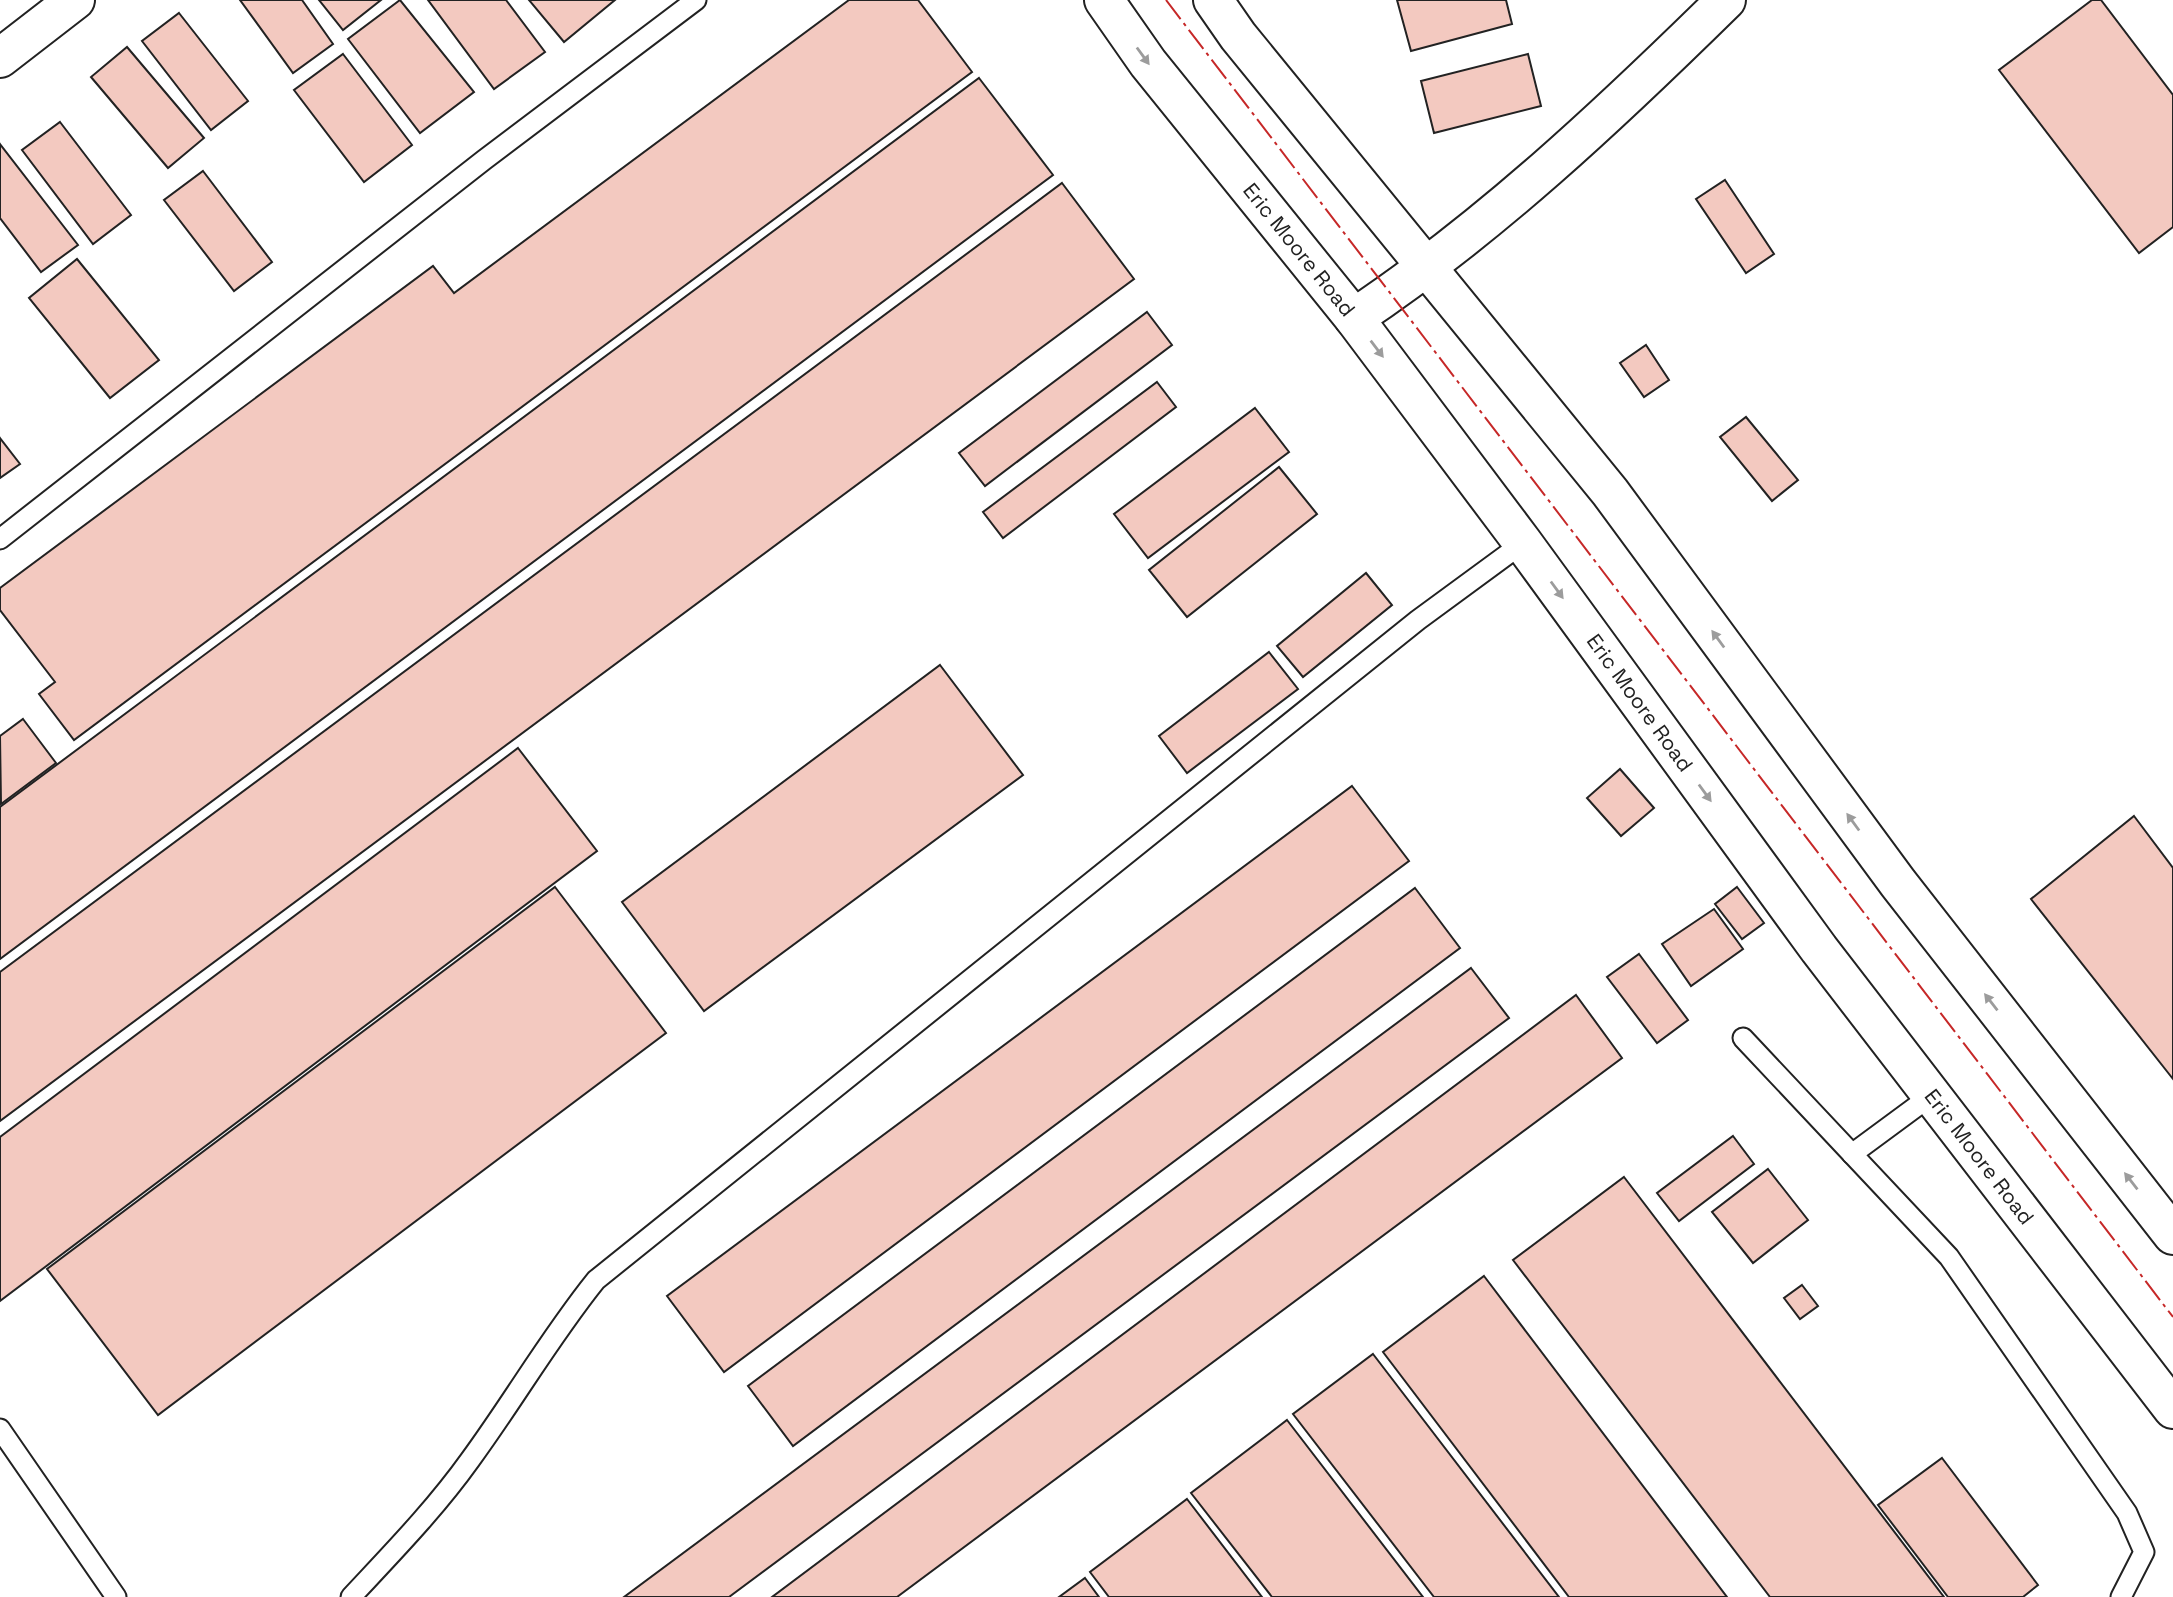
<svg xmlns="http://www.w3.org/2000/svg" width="2173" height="1597" font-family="'Space Grotesk',sans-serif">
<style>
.building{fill:#f3c9c0;stroke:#222;stroke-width:2}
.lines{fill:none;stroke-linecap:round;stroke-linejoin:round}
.service-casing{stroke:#222;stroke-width:23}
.minor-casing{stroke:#222;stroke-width:42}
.tertiary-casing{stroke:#222;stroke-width:42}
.service{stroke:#fff;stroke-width:19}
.minor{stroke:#fff;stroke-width:38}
.tertiary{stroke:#fff;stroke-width:38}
.power{stroke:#c62828;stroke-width:2;stroke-dasharray:24 5 3.5 5;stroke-linecap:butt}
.oneway{fill:#9c9c9c}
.labels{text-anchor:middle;stroke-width:5;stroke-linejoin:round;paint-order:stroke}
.street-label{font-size:21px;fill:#222;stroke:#fff}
</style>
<rect width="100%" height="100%" fill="#fff"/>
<!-- building -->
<g class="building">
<path d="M240,0H302L333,44L293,73Z"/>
<path d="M319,0H381L343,30Z"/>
<path d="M400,0L474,92L420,133L348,39Z"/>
<path d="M428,0H506L545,52L494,89Z"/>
<path d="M529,0H615L564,42Z"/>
<path d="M849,0H918L972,72L74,740L39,694L55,682L0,610V588L433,266L454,293Z"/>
<path d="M1397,0H1506L1512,24L1411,51Z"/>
<path d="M2092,0H2101L2173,95V227L2139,253L1999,70Z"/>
<path d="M179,13L248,101L211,130L142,41Z"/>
<path d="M127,47L204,138L168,168L91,77Z"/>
<path d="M343,54L412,145L364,182L294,90Z"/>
<path d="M1528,54L1541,106L1434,133L1421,81Z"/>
<path d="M979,78L1053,175L0,959V807Z"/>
<path d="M60,122L131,215L93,244L22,150Z"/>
<path d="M0,144L78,245L41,272L0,218Z"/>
<path d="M203,171L272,262L234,291L164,200Z"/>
<path d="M1725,180L1774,254L1746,273L1696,199Z"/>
<path d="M1062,183L1134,279L0,1121V972Z"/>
<path d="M77,259L159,360L110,398L29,298Z"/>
<path d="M1147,312L1172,345L985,486L959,453Z"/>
<path d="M1646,345L1669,380L1644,397L1620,363Z"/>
<path d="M1157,382L1176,407L1003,538L983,512Z"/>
<path d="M1255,408L1289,452L1148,558L1114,514Z"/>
<path d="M1746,417L1798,480L1772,501L1720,437Z"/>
<path d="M0,438L20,464L0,478Z"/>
<path d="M1279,467L1317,514L1187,617L1149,570Z"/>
<path d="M1366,573L1392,605L1303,677L1277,646Z"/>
<path d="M1269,652L1298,689L1187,773L1159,736Z"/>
<path d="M940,665L1023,775L704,1011L622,902Z"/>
<path d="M23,719L56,763L1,804L0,736Z"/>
<path d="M518,748L597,851L0,1301V1137Z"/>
<path d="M1620,769L1654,808L1621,836L1587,798Z"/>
<path d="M1352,786L1409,861L724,1372L667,1296Z"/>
<path d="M2134,816L2173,868V1079L2031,899Z"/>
<path d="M555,887L666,1033L158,1415L47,1269Z"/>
<path d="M1737,887L1764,923L1742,939L1715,904Z"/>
<path d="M1415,888L1460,948L793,1446L748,1386Z"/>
<path d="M1714,909L1743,949L1691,986L1662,944Z"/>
<path d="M1639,954L1688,1020L1657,1043L1607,977Z"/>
<path d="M1471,968L1509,1018L729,1597H624Z"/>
<path d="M1576,995L1622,1058L897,1597H772Z"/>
<path d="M1733,1136L1754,1164L1679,1221L1657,1193Z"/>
<path d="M1768,1169L1808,1220L1753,1263L1712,1212Z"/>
<path d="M1624,1177L1944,1597H1770L1513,1260Z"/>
<path d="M1484,1276L1727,1597H1569L1383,1352Z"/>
<path d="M1802,1285L1818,1306L1800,1319L1784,1298Z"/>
<path d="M1373,1354L1559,1597H1434L1293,1414Z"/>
<path d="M1287,1420L1423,1597H1272L1191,1493Z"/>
<path d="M1942,1458L2038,1585L2023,1597H1948L1878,1505Z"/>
<path d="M1187,1499L1262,1597H1109L1090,1572Z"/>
<path d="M1085,1578L1099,1597H1059Z"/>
</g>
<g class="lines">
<!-- service casing -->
<g class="service-casing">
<g id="service">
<path d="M0,539L484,160L696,0"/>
<path d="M1743,1038L1949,1257L2127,1513L2144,1552L2121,1597"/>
<path d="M1852,1154L1932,1095"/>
<path d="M0,1429L116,1597"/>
<path d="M351,1597C392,1553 435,1509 470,1460C514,1400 550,1337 596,1280L1418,620L1523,543"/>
</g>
</g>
<!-- minor casing -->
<g class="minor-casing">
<g id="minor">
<path d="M0,58L75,0"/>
<path d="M1354,318C1489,228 1610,114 1726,0"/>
</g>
</g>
<!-- tertiary casing -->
<g class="tertiary-casing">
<g id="tertiary">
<path id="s1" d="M1104,0L1148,63L1354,318L1523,543L1819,949L2173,1409"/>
<path d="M1213,0L1238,36L1610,492L1898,883L2173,1235"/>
</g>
</g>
<!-- service -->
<use href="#service" class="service"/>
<!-- minor -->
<use href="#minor" class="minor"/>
<!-- tertiary -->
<use href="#tertiary" class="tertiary"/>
<!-- power -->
<path class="power" d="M1166,0L2173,1317"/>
</g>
<!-- one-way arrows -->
<defs><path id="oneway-solid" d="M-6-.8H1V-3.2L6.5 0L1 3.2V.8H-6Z" transform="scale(1.75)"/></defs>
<g class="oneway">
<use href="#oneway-solid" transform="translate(1143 56) rotate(54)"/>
<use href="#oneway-solid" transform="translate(1377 349) rotate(53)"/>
<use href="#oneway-solid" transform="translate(1557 590) rotate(54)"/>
<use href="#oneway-solid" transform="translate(1718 639) rotate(-126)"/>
<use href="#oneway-solid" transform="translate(1705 793) rotate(54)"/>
<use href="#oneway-solid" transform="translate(1853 822) rotate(-126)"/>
<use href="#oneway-solid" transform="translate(1991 1002) rotate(-128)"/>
<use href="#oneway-solid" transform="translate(2131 1181) rotate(-128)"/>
</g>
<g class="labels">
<!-- street labels -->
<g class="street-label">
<text dy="7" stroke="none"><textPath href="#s1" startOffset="317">Eric Moore Road</textPath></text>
<text dy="7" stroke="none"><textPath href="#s1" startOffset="884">Eric Moore Road</textPath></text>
<text dy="7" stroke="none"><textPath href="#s1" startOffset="1451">Eric Moore Road</textPath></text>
</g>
</g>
</svg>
